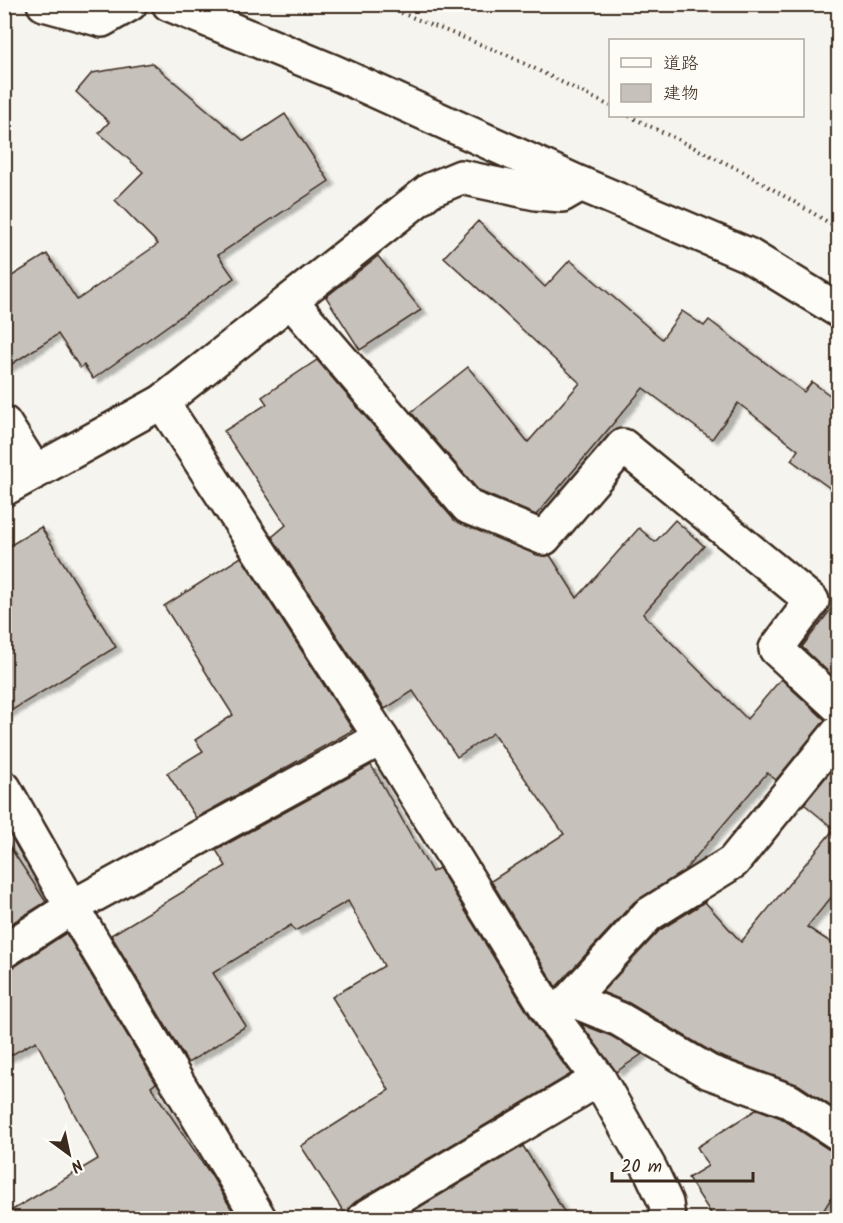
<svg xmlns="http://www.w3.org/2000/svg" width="843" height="1223" font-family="Kalam,'Klee One',sans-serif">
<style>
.building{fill:#c7c1bb;stroke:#3b2a1e;stroke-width:1.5;filter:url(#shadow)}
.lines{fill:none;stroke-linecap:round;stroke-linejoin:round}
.minor-casing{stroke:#3b2a1e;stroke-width:38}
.path{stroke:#3b2a1e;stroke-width:4;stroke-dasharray:1.5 4.5;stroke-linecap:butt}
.minor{stroke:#fdfcf7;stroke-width:33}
</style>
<defs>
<filter id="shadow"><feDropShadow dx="6" dy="4" stdDeviation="1.5" flood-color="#0004"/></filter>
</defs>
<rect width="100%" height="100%" fill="#f5f4ee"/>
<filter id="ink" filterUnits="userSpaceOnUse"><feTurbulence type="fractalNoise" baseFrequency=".0167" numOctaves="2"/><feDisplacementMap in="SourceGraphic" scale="12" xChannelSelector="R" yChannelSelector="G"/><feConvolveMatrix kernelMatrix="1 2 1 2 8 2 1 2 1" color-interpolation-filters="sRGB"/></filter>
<g filter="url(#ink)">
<!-- building -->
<g class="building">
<path d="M152,63L244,141L285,114L329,181L218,255L234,278L93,379L84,365L80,368L58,334L4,369V281L47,254L77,300L158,244L115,200L143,172L99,133L109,122L76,92L92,73Z"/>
<path d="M478,221L545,287L570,260L662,339L682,311L704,326L709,320L804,392L812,382L835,399L838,394V494L791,460L798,450L738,403L712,439L643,388L536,515L479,491L411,412L468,367L528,442L580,383L444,257Z"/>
<path d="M378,256L421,310L360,350L326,297Z"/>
<path d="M317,360L454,520L537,555H550L577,598L639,528L655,542L675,520L704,546L643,614L747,719L781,679L825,720L776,780L767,773L684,871L634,902L556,987L491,881L564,834L493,733L457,757L413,691L385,709L272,537L286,525L224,431L267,404L262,397Z"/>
<path d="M41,527L116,647L4,715V549Z"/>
<path d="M241,557L353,730L196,818L167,773L203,751L195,740L233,715L164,606Z"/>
<path d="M838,600V681L802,647Z"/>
<path d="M838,762V889L807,927L838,947V1111L799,1085L717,1055L629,1003L602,992L660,930L705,902L741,942L834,829L804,804Z"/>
<path d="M371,765L432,872L439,868L537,1028L571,1074L355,1202L349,1208L347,1217L301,1146L389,1090L332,997L384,966L348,901L295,931L291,925L213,973L246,1026L188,1063L111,935L226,866L216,850Z"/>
<path d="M4,838L46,902L4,928Z"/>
<path d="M66,933L156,1083L151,1087L211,1175L237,1218H4V1215L98,1159L36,1041L4,1059V970L14,967Z"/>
<path d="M581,1024L611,1036L642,1054L616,1072Z"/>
<path d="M757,1109L781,1118L828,1149L838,1151V1187L819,1218H714L688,1178L708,1166L697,1147Z"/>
<path d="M523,1146L568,1218H401Z"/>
</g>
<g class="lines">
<!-- minor casing -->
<g class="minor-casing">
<g id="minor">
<path d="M44,4L102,20L130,4"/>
<path d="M169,4L334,72L581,184L748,255L838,310"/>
<path d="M291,301L468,507L544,538L623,446L812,601L776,649L838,706"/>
<path d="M162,402L381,738L553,1018L599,1079L650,1169L666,1203L668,1218"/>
<path d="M4,423L34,470"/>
<path d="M4,489L162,402L430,190L461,177L536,193L562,195L581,184"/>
<path d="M4,788L72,907L259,1218"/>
<path d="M4,951L72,907L381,738"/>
<path d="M572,1000L619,1019L709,1072L789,1101L838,1133"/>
<path d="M553,1018L648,915L733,862L838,733"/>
<path d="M365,1218L599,1079"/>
</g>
</g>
<!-- path -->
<g class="path">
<path d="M379,4L507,55L610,106"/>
<path d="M629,116L742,171L838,228"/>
</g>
<!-- minor -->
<use href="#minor" class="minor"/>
</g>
</g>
<!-- margin -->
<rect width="843" height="1223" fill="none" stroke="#fdfcf7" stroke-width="24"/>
<rect x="12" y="12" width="819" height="1199" fill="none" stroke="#3b2a1e" stroke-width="2" filter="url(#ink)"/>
<!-- legend -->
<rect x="609" y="39" width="195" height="78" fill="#fdfcf7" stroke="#afa8a0" stroke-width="1.5"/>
<rect x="621" y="58" width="30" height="9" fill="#fdfcf7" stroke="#afa8a0" stroke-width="1.5"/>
<text x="663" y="69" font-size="18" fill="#3b2a1e">道路</text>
<rect x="621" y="84" width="30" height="18" fill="#c7c1bb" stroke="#afa8a0" stroke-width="1.5"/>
<text x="663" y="99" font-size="18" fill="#3b2a1e">建物</text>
<!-- north arrow -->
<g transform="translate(69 1154) rotate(147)" stroke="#fdfcf7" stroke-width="4.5" paint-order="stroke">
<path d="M0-4.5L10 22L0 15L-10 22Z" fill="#3b2a1e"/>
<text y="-9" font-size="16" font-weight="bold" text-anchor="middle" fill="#3b2a1e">N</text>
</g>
<!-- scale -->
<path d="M612 1172v9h141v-9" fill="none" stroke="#3b2a1e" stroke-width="3"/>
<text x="621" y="1172" font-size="18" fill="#3b2a1e" stroke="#fdfcf7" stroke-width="4.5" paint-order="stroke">20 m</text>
</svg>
